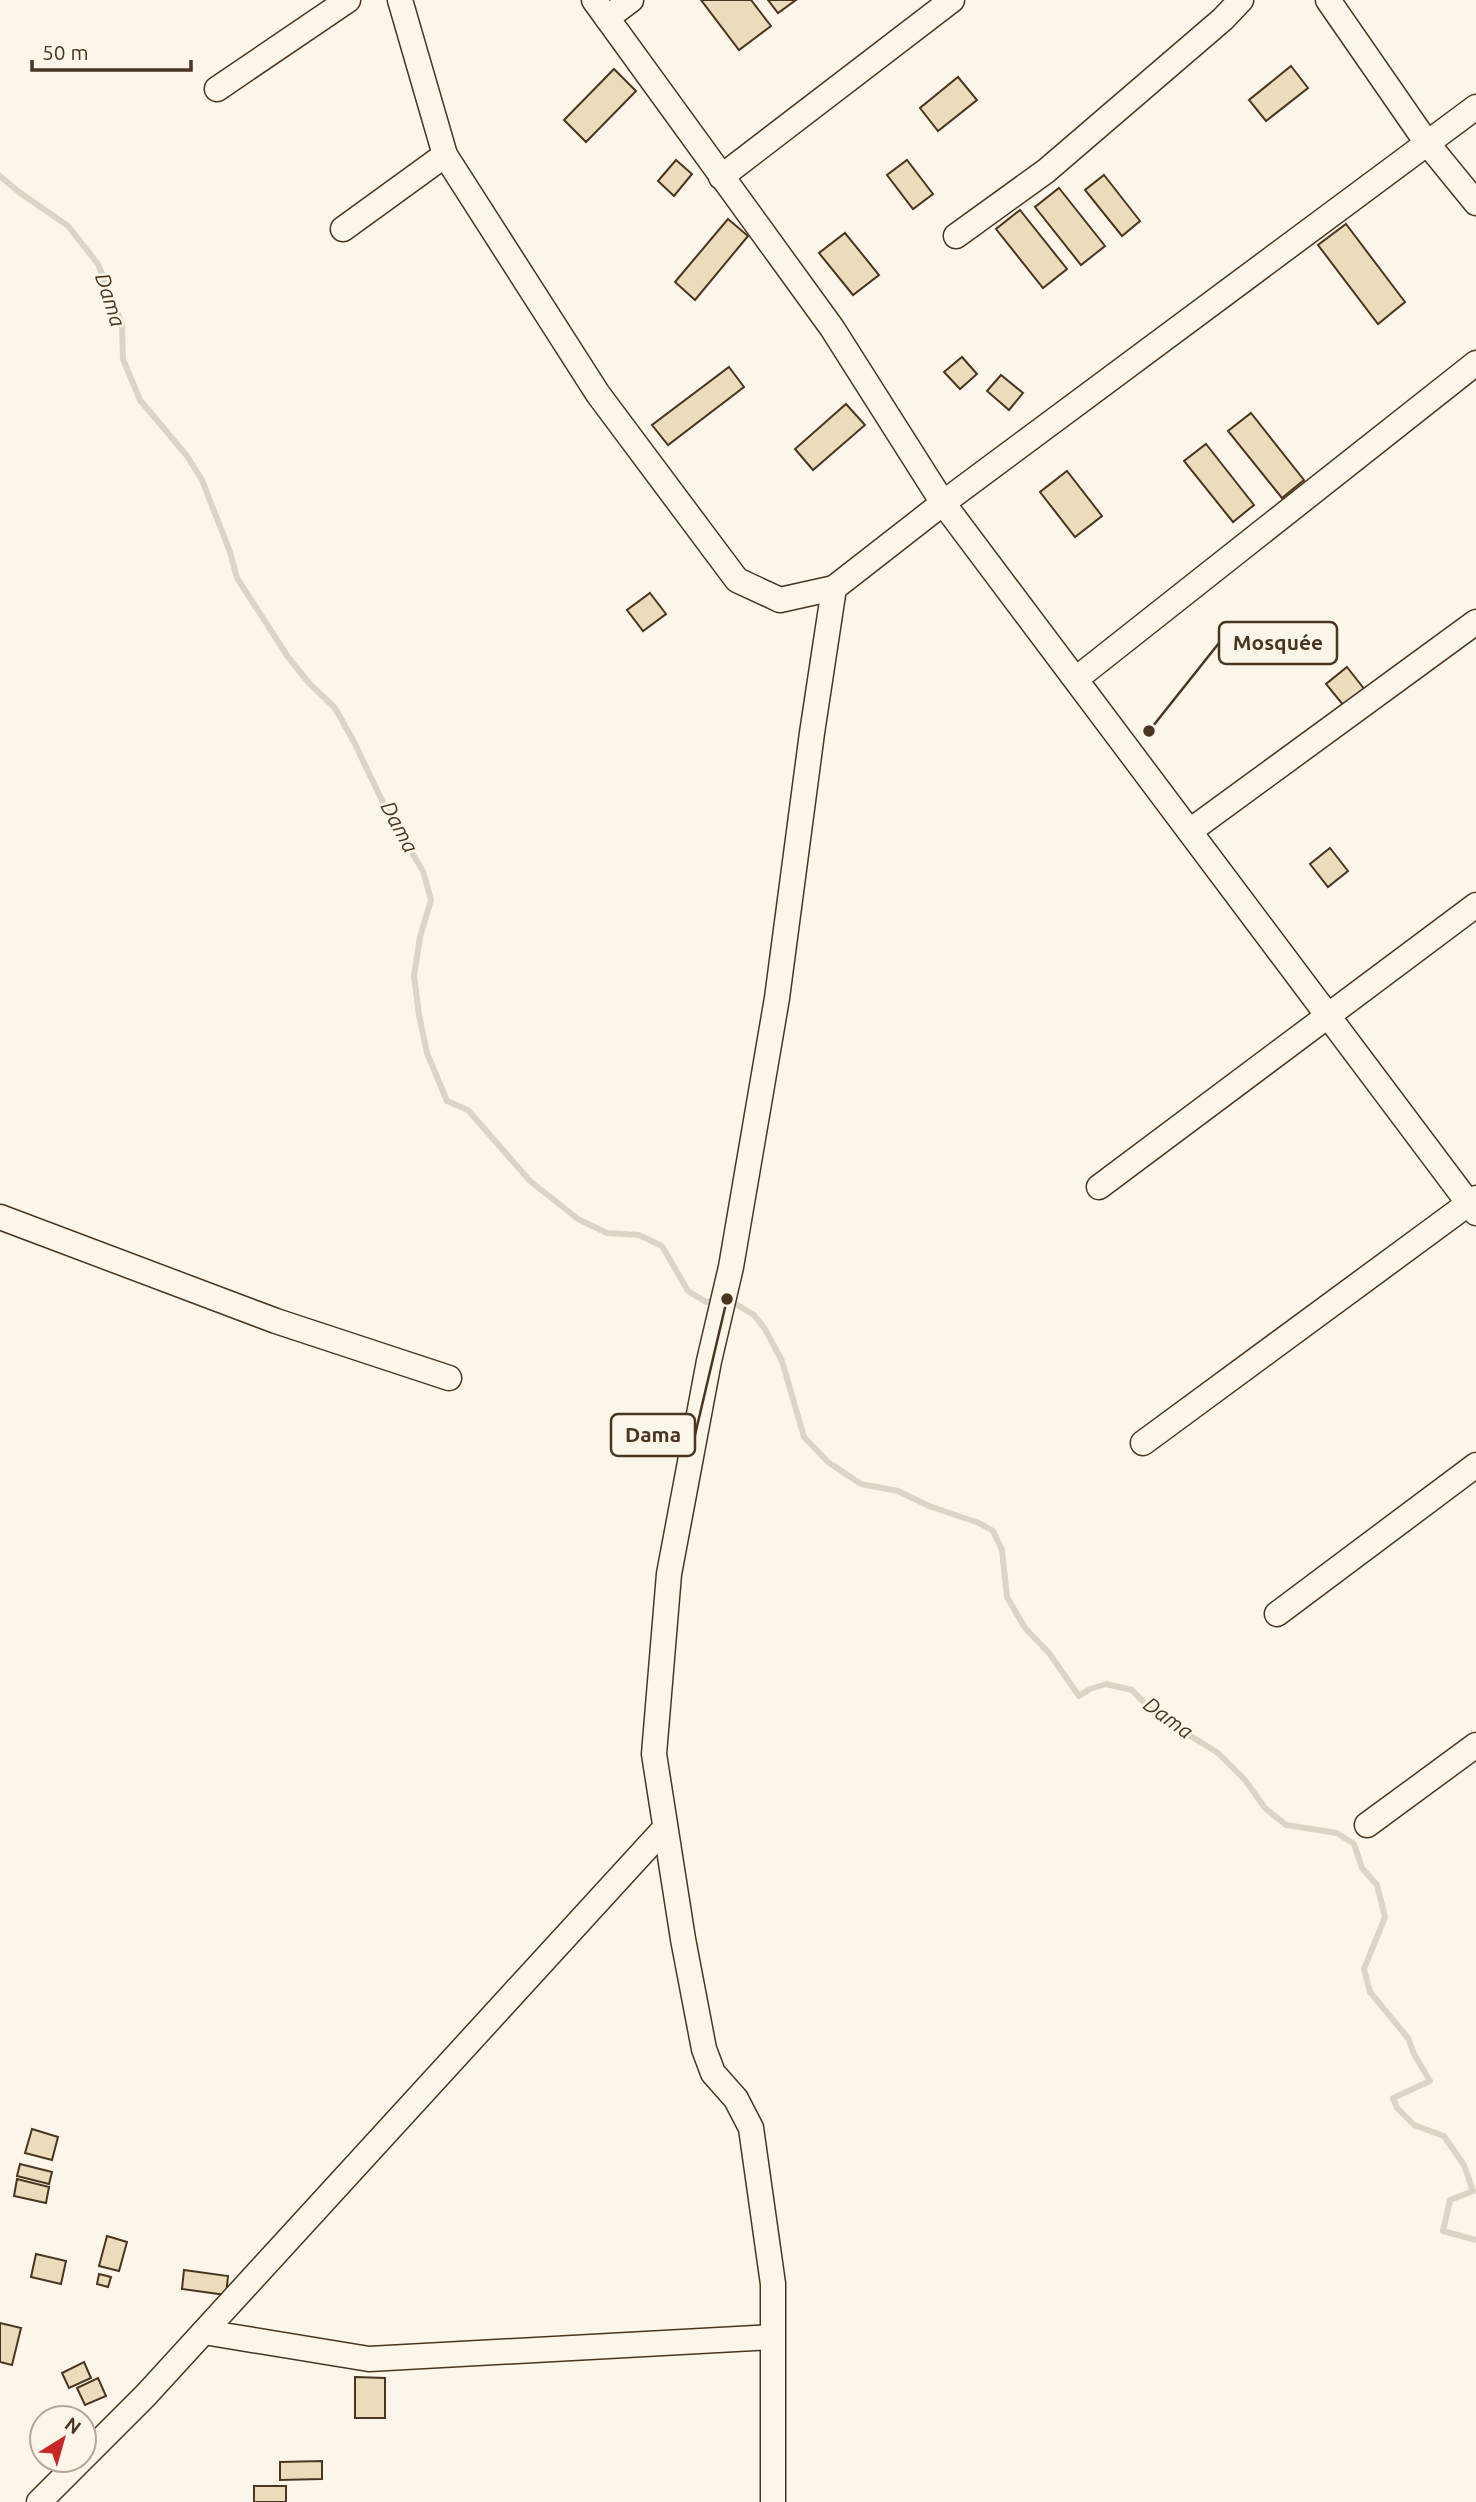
<svg xmlns="http://www.w3.org/2000/svg" width="1476" height="2502" font-family="Ubuntu,sans-serif">
<style>
.lines{fill:none;stroke-linecap:round;stroke-linejoin:round}
.stream{stroke:#dcd4c6;stroke-width:6}
.building{fill:#ecdcbc;stroke:#4a3520;stroke-width:2}
.minor-casing{stroke:#4a3520;stroke-width:27}
.minor{stroke:#fbf6e9;stroke-width:24}
.labels{text-anchor:middle;stroke-width:5;stroke-linejoin:round;paint-order:stroke}
.water-label{font-size:21px;font-style:italic;fill:#4a3520;stroke:#fbf6e9}
.leader{fill:none;stroke:#4a3520;stroke-width:2.5}
.callout-dot{fill:#4a3520;stroke:#fbf6e9;stroke-width:2.5}
.callout{fill:#fbf6e9;stroke:#4a3520;stroke-width:2.5}
.callout-label{font-size:21px;text-anchor:middle;font-weight:bold;fill:#4a3520}
</style>
<rect width="100%" height="100%" fill="#fbf6e9"/>
<g class="lines">
<!-- stream -->
<g class="stream">
<path d="M0,176L19,192L68,226L98,264L122,324L123,359L140,400L187,456L202,480L230,552L237,578L288,657L309,683L335,708L354,742L389,815L423,871L431,900L420,937L414,976L419,1015L427,1053L447,1101L468,1110L530,1181L578,1219L607,1233L639,1235L662,1246L688,1291L706,1302L718,1300"/>
<path d="M729,1300L754,1315L765,1329L782,1361L804,1437L828,1462L861,1484L898,1491L929,1506L979,1523L993,1531L1002,1550L1007,1597L1025,1628L1049,1653L1079,1696L1090,1689L1106,1684L1132,1690L1154,1713L1218,1753L1245,1780L1265,1808L1286,1825L1337,1833L1354,1844L1362,1868L1377,1885L1385,1917L1364,1969L1370,1992L1408,2038L1414,2054L1430,2081L1393,2098L1397,2108L1414,2125L1444,2136L1464,2165L1473,2191L1450,2200L1443,2231L1476,2240"/>
</g>
</g>
<!-- building -->
<g class="building">
<path d="M701,0H751L771,26L739,50Z"/>
<path d="M768,0H796L778,13Z"/>
<path d="M1291,66L1308,88L1266,121L1249,100Z"/>
<path d="M614,69L636,91L586,142L564,120Z"/>
<path d="M958,77L977,100L938,131L920,108Z"/>
<path d="M676,160L692,174L674,196L658,181Z"/>
<path d="M907,160L933,194L913,209L887,175Z"/>
<path d="M1104,175L1140,221L1122,236L1085,190Z"/>
<path d="M1059,188L1105,246L1081,265L1035,207Z"/>
<path d="M1020,210L1067,269L1043,288L996,229Z"/>
<path d="M728,219L748,236L695,300L675,282Z"/>
<path d="M1346,224L1405,302L1378,324L1318,245Z"/>
<path d="M845,233L879,275L853,295L819,253Z"/>
<path d="M962,357L977,374L960,389L944,372Z"/>
<path d="M729,367L744,387L668,445L652,425Z"/>
<path d="M1001,375L1023,393L1009,410L987,391Z"/>
<path d="M846,404L865,425L813,470L795,449Z"/>
<path d="M1251,413L1304,480L1282,498L1228,431Z"/>
<path d="M1206,444L1254,505L1233,522L1184,461Z"/>
<path d="M1067,471L1102,516L1075,537L1040,492Z"/>
<path d="M650,593L666,614L643,631L627,610Z"/>
<path d="M1347,667L1365,690L1344,706L1326,684Z"/>
<path d="M1330,848L1348,871L1328,887L1310,864Z"/>
<path d="M32,2129L58,2137L52,2160L25,2153Z"/>
<path d="M20,2164L52,2172L49,2184L17,2176Z"/>
<path d="M17,2179L49,2187L46,2203L14,2196Z"/>
<path d="M107,2236L127,2242L119,2271L99,2266Z"/>
<path d="M36,2254L66,2261L61,2284L31,2277Z"/>
<path d="M184,2270L228,2276L226,2295L182,2289Z"/>
<path d="M99,2274L111,2277L108,2287L97,2284Z"/>
<path d="M0,2323L21,2328L12,2365L0,2362Z"/>
<path d="M84,2362L91,2378L69,2388L62,2373Z"/>
<path d="M355,2377L385,2378V2418H355Z"/>
<path d="M98,2378L106,2396L85,2405L77,2388Z"/>
<path d="M322,2461V2479L280,2480V2462Z"/>
<rect x="254" y="2486" width="32" height="16"/>
</g>
<g class="lines">
<!-- minor casing -->
<g class="minor-casing">
<g id="minor">
<path d="M400,0L445,155L598,394L737,580L780,600L834,588"/>
<path d="M594,0L832,328L943,503L1476,1213"/>
<path d="M1328,0L1427,143L1476,203"/>
<path d="M607,18L631,0"/>
<path d="M217,89L348,0"/>
<path d="M721,177L952,0"/>
<path d="M343,229L445,155"/>
<path d="M956,236L1046,171L1223,19L1241,0"/>
<path d="M1076,679L1476,363"/>
<path d="M1190,831L1476,622"/>
<path d="M1099,1187L1476,905"/>
<path d="M0,1217L276,1321L449,1378"/>
<path d="M1143,1443L1476,1198"/>
<path d="M1277,1614L1476,1465"/>
<path d="M1367,1825L1476,1745"/>
<path d="M204,2332L369,2359L772,2337"/>
<path d="M84,2457L146,2395L665,1828"/>
<path d="M39,2502L81,2460"/>
<path d="M773,2502V2284L751,2128L736,2099L713,2073L704,2049L683,1939L654,1754L669,1574L709,1361L731,1267L777,998L812,733L834,588L943,503L1476,107"/>
</g>
</g>
<!-- minor -->
<use href="#minor" class="minor"/>
</g>
<g class="labels">
<!-- water labels -->
<g class="water-label">
<text transform="translate(110 300) rotate(72)" y="7">Dama</text>
<text transform="translate(399 827) rotate(62)" y="7">Dama</text>
<text transform="translate(1168 1718) rotate(36)" y="7">Dama</text>
</g>
</g>
<!-- callouts -->
<path class="leader" d="M1149 731L1219 643M727 1299L695 1435"/>
<g class="callout-dot">
<circle cx="1149" cy="731" r="7"/>
<circle cx="727" cy="1299" r="7"/>
</g>
<g class="callout">
<rect x="1219" y="622" width="118" height="42" rx="7"/>
<rect x="611" y="1414" width="84" height="42" rx="7"/>
</g>
<g class="callout-label">
<text x="1278" y="650">Mosquée</text>
<text x="653" y="1442">Dama</text>
</g>
<!-- north arrow -->
<g transform="translate(63 2439) rotate(37)"><circle r="33" fill="#fbf6e9" stroke="#b4a999" stroke-width="2"/>
<path d="M0-5L12 26L0 18L-12 26Z" fill="#c62828"/>
<text y="-10" font-size="19" font-weight="bold" text-anchor="middle" fill="#4a3520">N</text>
</g>
<!-- scale -->
<path d="M32 60v10h159v-10" fill="none" stroke="#4a3520" stroke-width="3.5"/>
<text x="42" y="60" font-size="21" fill="#4a3520" stroke="#fbf6e9" stroke-width="5" paint-order="stroke">50 m</text>
</svg>
